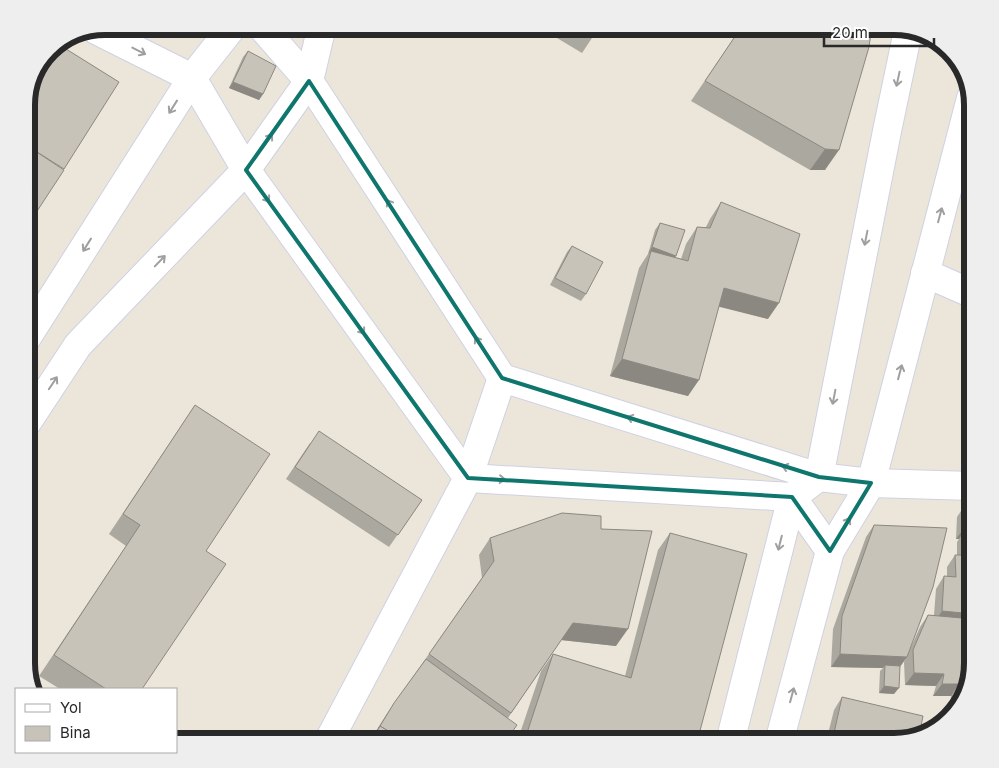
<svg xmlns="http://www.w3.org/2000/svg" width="999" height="768" font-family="Inter,sans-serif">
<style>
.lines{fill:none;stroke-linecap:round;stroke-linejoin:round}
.minor-casing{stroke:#cfd1e3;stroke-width:30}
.tertiary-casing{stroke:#cfd1e3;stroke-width:30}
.secondary-casing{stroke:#cfd1e3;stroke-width:30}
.minor{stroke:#fff;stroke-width:28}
.tertiary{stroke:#fff;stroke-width:28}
.secondary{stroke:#fff;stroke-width:28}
.wall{fill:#aba89f}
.shaded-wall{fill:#8b8882}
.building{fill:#c7c3b9;stroke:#8b8882}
.oneway{stroke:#9f9f9f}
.marked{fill:none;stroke:#0f766e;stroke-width:4;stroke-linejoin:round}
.rim{fill:none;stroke:#292929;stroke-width:6}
</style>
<rect width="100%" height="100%" fill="#ece6da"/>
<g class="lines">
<!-- minor casing -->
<g class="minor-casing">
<g id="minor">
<path d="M925,273L973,294"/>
<path d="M328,742L468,478L502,378"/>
</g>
</g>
<!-- tertiary casing -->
<g class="tertiary-casing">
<g id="tertiary">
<path d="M261,26L309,81L502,378L819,477L871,483L973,486"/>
<path d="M96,30L192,78L246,170L468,478L792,497L830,551"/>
<path d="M26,339L192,78L233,26"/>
<path d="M26,424L78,345L246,170L309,81L322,26"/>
</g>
</g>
<!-- secondary casing -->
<g class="secondary-casing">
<g id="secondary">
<path d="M730,742L792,497L819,477L887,131L908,31"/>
<path d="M779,742L830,551L871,483L971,98"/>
</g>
</g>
<!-- minor -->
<use href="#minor" class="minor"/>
<!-- tertiary -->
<use href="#tertiary" class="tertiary"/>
<!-- secondary -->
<use href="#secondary" class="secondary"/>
</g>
<!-- wall -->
<g class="wall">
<path d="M537,26H600L582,53Z"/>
<path d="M742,26L869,47L825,170H810L691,101Z"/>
<path d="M248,51L263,94L259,100L229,88L243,57Z"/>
<path d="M721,202L768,319L719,306L688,396L610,376L639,268L648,254L655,230L660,223L675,257L681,259L686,244L697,227H706L710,219Z"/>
<path d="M572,246L586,294L581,301L550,285L567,252Z"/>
<path d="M195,405L206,551L142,689H60L39,676L126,546L109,534Z"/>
<path d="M310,443L422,500L389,547L286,479Z"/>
<path d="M965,505L973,663L956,711L955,712H950L951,696H933L936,686L905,685L904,662L907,657L900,667L894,694L879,693L880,671L883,668L831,667L833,629L866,537L874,525L907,656L920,627L928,615H934L936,589L944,576L947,577V567L955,555H957V542L959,539H956L957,517Z"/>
<path d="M601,529L616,646L561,640L508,718L505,742H369L386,715L424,661L482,578L479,555L490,538Z"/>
<path d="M670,533L697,742H517L541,671L553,654L625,676L658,550Z"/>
<path d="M842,697L894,742H826L834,710Z"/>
</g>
<!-- shaded-wall -->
<g class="shaded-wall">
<path d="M233,82L263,94L259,100L229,88Z"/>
<path d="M825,149L839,150L825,170H810Z"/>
<path d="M652,247L676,256L672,262L651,251L648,254Z"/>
<path d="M724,288L779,303L768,319L712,305Z"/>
<path d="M622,359L699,380L688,396L610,376Z"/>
<path d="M965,527H973V539L965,530L959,539H956Z"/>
<path d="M942,611L973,614V627L934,623Z"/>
<path d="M573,623L628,629L616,646L561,640Z"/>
<path d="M840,654L907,657L898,669L885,665L883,668L831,667Z"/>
<path d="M914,673L944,674L936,686L905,685Z"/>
<path d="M942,684H959L951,696H933Z"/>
<path d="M884,686L899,688L894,694L879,693Z"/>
<path d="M959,700H960L956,711L955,712H950Z"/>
</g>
<!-- building -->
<g class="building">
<path d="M577,26H600L594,36Z"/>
<path d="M742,26H872L869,47L839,150L825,149L705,81Z"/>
<path d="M58,44L119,82L64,169L26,145V99L53,46Z"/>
<path d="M248,51L276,66L263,94L233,82Z"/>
<path d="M26,145L64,170L26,228Z"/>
<path d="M721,202L800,234L779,303L724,288L699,380L622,359L651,251L688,261L697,227L710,228Z"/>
<path d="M660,223L685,230L676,256L652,247Z"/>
<path d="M572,246L603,262L586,294L555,278Z"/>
<path d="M195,405L270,454L206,551L226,564L142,689H106L54,655L140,525L123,514Z"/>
<path d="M319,431L422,500L398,535L295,467Z"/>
<rect x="965" y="505" width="8" height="22"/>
<path d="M562,513L601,516V529L652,531L628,629L573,623L511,713L429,654L494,561L490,538Z"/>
<path d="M874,525L947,528L933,587L907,657L840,654L842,616Z"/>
<path d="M965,530H973V614L942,611L944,576L956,577L955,555H966Z"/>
<path d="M670,533L747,554L697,742H524L553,654L631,678Z"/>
<path d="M928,615L973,619V663L960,700H959V684H942L944,674L914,673L913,650Z"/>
<path d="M426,659L517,725L505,742H406L380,726L377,731L394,703Z"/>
<path d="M885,665L900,666L899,688L884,686Z"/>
<path d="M842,697L923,716L919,736L894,742H832Z"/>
<path d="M380,726L406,742H371Z"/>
</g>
<!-- one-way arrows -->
<defs><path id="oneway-shaft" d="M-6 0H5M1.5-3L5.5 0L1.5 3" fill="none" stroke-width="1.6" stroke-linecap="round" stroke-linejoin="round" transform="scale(1.25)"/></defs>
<g class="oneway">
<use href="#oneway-shaft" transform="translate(139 51) rotate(27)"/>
<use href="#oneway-shaft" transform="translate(898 79) rotate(102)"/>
<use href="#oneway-shaft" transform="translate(173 107) rotate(122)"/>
<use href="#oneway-shaft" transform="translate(268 140) rotate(-55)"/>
<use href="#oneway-shaft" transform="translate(265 196) rotate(54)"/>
<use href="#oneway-shaft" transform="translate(391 206) rotate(-123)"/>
<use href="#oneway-shaft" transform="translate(940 215) rotate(-75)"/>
<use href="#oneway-shaft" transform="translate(866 238) rotate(101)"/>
<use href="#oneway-shaft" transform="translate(87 245) rotate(122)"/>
<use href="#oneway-shaft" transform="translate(160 261) rotate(-46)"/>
<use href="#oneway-shaft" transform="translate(360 328) rotate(54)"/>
<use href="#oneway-shaft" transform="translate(479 343) rotate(-123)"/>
<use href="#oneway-shaft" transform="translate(900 372) rotate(-75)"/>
<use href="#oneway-shaft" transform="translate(53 383) rotate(-56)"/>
<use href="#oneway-shaft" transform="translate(834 397) rotate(101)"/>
<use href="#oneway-shaft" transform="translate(634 419) rotate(-163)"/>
<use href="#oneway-shaft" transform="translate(789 468) rotate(-163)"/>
<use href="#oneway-shaft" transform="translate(498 479) rotate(3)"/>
<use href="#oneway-shaft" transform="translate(846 524) rotate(-59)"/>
<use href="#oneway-shaft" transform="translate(780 543) rotate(104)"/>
<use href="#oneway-shaft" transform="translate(792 695) rotate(-75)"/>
</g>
<!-- marked area -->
<path class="marked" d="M309,81L502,378L819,477L871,483L830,551L792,497L468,478L246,170Z"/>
<!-- crop -->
<path d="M0 0H999V768H0ZM105 35H894A70 70 0 0 1 964 105V663A70 70 0 0 1 894 733H105A70 70 0 0 1 35 663V105A70 70 0 0 1 105 35Z" fill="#eee" fill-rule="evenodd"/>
<path class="rim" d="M105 35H894A70 70 0 0 1 964 105V663A70 70 0 0 1 894 733H105A70 70 0 0 1 35 663V105A70 70 0 0 1 105 35Z"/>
<!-- legend -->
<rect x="15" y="688" width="162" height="65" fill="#ffffff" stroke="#a9a9a9"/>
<rect x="25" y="704" width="25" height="8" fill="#ffffff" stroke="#a9a9a9"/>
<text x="60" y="713" font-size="15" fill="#292929">Yol</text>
<rect x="25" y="726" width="25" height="15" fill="#c7c3b9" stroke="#a9a9a9"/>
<text x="60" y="738" font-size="15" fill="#292929">Bina</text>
<!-- scale -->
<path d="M824 38v8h110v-8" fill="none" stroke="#292929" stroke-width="2.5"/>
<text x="832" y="38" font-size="15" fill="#292929" stroke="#ffffff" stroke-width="4" paint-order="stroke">20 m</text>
</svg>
